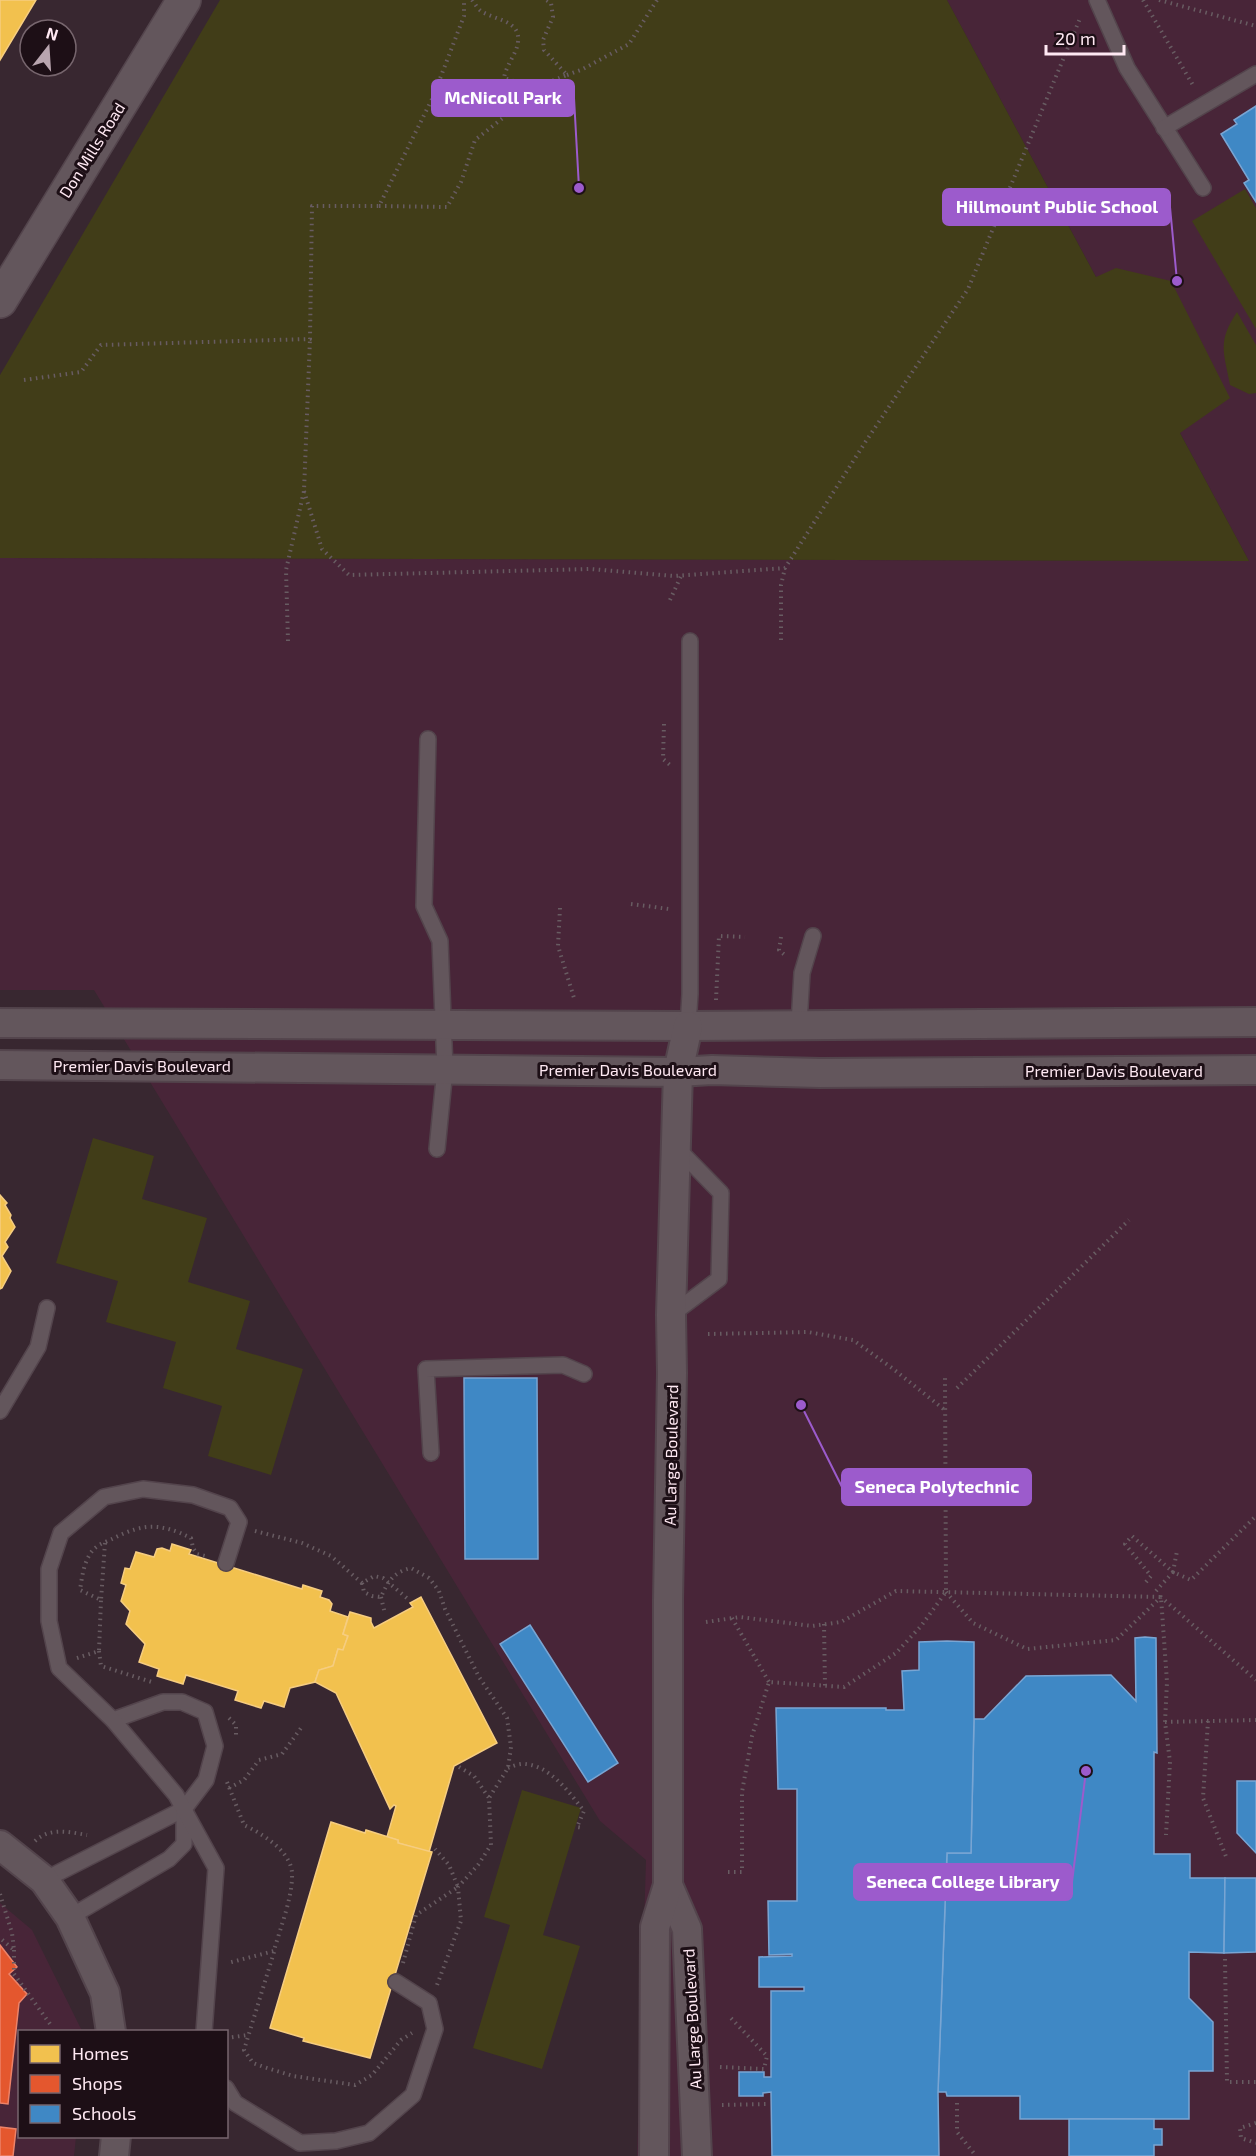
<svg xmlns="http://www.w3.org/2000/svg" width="1256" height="2156" font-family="'Exo 2',sans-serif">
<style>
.built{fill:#482538}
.green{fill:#413d18}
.homes{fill:#f2c14e;stroke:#f6cd80;stroke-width:1.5}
.shops{fill:#e4572e;stroke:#ec8369;stroke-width:1.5}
.schools{fill:#3f88c5;stroke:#79a5d3;stroke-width:1.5}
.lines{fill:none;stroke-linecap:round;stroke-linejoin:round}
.lane-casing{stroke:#53444c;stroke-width:18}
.street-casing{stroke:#53444c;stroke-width:32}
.secondary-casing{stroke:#53444c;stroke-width:36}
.path{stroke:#685c62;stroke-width:4;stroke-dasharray:1.5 4.5;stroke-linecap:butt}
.lane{stroke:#63565c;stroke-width:15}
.street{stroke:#63565c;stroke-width:28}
.secondary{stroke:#63565c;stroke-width:33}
.labels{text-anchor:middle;stroke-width:6;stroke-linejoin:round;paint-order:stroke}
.street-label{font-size:16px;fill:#ffe9f3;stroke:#1d0f16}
.leader{fill:none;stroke:#9c5bcc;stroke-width:2}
.callout-dot{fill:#9c5bcc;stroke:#1d0f16;stroke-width:2}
.callout{fill:#9c5bcc;stroke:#9c5bcc;stroke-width:2}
.callout-label{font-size:18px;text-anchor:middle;font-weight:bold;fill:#fff}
</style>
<rect width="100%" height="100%" fill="#382730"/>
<!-- built -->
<g class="built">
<path d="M947,0H1256V2156H637L646,1860L600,1821L94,990H0V558L1249,561Z"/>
<path d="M0,1903L32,1930L82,2031L20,2032V2136L76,2137L74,2156H0Z"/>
</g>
<!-- green -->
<g class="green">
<path d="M220,0H947L1096,277L1116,268L1171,281L1230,398L1180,433L1249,561L0,558V375Z"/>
<path d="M1245,189L1256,208V329L1192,221Z"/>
<path d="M1237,312L1256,345V393L1249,394L1230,385C1224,352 1217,342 1237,312Z"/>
<path d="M93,1138L154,1156L142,1199L207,1218L188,1282L250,1301L236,1349L303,1369L271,1475L208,1456L222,1406L163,1388L176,1342L106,1322L118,1281L56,1263Z"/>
<path d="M522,1790L581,1808L543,1935L580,1946L542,2069L473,2048L510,1925L484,1917Z"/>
</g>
<!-- homes -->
<g class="homes">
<path d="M0,0H36L0,60Z"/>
<path d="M0,1195L7,1203L5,1205L11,1215L10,1218L15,1227L5,1242L8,1247L2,1256L11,1271L2,1288L0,1289Z"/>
<path d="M172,1544L191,1550L189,1554L302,1589L303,1585L322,1591L320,1597L329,1600L332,1604L330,1611L348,1617L343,1634L348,1636L343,1650L338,1649L333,1666L319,1670L315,1682L290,1688L284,1707L264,1701L261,1708L235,1700L238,1691L186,1675L183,1684L157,1676L159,1669L139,1662L145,1644L126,1624L130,1611L121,1601L126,1585L121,1583L125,1568L130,1569L136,1552L154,1557L157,1549L162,1548L170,1551Z"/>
<path d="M421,1597L497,1743L454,1766L429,1852L398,1843V1840L387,1837L396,1806L394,1805L390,1809L336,1693L315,1682L319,1670L333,1666L338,1649L343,1650L348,1636L343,1634L350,1612L371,1618V1622L374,1628L413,1607L410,1603Z"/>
<path d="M331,1822L365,1833L366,1830L398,1840V1843L432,1852L370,2058L303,2041L304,2038L270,2028Z"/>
</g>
<!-- shops -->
<g class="shops">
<path d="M0,1945L17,1967L9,1974L27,1994L19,2003L8,2104L0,2103Z"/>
<path d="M0,2127L16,2129L13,2156H0Z"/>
</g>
<!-- schools -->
<g class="schools">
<path d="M1256,106V202L1244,183L1249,180L1221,134L1237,124L1234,120Z"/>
<path d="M464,1378H537L538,1559H465Z"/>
<path d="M530,1625L618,1763L588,1782L500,1644Z"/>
<path d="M1145,1637L1156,1638L1157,1753L1154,1752V1854H1190V1878H1225L1224,1953L1189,1952V1998L1213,2022V2071H1189V2119H1020V2096H947L946,2092H938L947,1853H971L974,1719H984L1026,1676L1111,1675L1136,1701L1135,1638Z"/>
<path d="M947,1641L974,1642V1719L971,1853H947L938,2092L939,2156H772L771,2092L763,2093V2096H739V2072H764V2077H771V1991H804V1987H759V1957L792,1956V1954L769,1955L768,1901H797V1789H778L776,1708H886V1710H904L902,1671L919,1670V1642Z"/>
<path d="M1237,1781H1256V1853L1237,1833Z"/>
<path d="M1225,1878H1256V1952L1224,1953Z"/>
<path d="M1069,2119H1154V2129H1162V2145H1154V2156H1069Z"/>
</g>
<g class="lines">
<!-- lane casing -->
<g class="lane-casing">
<g id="lane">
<path d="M1097,0L1127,68L1203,188"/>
<path d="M1164,128L1256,74"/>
<path d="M428,739L424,906L440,941L445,1069L437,1149"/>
<path d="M799,1024L802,973L813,936"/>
<path d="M688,1026L690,994V641"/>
<path d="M671,1315L719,1279L721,1193L676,1147"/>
<path d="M0,1411L38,1347L47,1308"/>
<path d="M431,1453L426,1369L563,1365L584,1374"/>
<path d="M44,1880L184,1809L206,1780L215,1746L205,1712L182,1702H163L113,1720"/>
<path d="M70,1917L169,1859L184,1844V1812"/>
<path d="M204,2032L216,1868L176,1795L113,1720L59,1668L49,1621V1569L61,1533L104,1497L143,1489L193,1495L230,1508L239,1522L226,1563"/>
<path d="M226,2088L235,2103L300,2143L336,2141L369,2133L413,2095L435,2029L429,2003L396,1982"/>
</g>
</g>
<!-- street casing -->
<g class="street-casing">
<g id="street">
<path d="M0,1023L688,1026L1256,1022"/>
<path d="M0,1065L678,1072L712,1070L820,1073L1256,1070"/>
<path d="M0,1845L44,1880L70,1917L105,1993L111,2032"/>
<path d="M668,1885L687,1929L697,2156"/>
<path d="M114,2156L116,2136"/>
<path d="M654,2156L655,1927L668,1885V1600L672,1373L671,1315L678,1072L688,1026"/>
</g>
</g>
<!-- secondary casing -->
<g class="secondary-casing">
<path id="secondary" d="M0,301L184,0"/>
</g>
<!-- path -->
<g class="path">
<path d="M472,0C475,4 478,9 481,11C494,20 521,20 518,42C517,53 506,65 504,78C535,88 537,87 567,75L544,50L543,40L553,17L551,3L546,0"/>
<path d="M1143,0L1194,87"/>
<path d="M1159,0L1256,26"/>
<path d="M567,75L581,70L629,44L657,0"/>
<path d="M379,206L447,207L461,182L475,140L513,110L529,86"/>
<path d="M24,380L81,372L101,345L310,339L312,206H379L433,97L464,16V0"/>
<path d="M304,491L322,549L349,575L590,569L674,576L785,568L866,441L968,289L1081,16"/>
<path d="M670,600L681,576"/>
<path d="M781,640V585L785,568"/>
<path d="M288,641L286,570L304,491L310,339"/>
<path d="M664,724L663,759L670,765"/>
<path d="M631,904L669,909"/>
<path d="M560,908L558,946L574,998"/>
<path d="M781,937L779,950L786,956"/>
<path d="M716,1000L719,936L745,937"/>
<path d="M708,1334L808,1332L853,1340L892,1368L946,1411"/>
<path d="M957,1388L1129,1220"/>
<path d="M255,1531L302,1543L331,1556L362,1583L374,1576L383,1578L408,1599"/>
<path d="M105,1543L101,1600L80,1590C82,1577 84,1559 94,1549C99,1544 108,1541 114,1538C144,1523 161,1523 191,1538L193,1548L197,1554L209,1557"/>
<path d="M1146,1582L1151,1576L1125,1544L1132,1536L1173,1572L1177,1551"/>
<path d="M362,1583L364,1592L372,1596L381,1597C388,1581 394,1572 411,1568L429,1578L439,1591L445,1609L479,1677L507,1718L511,1747L508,1768L489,1798L491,1845L478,1865L458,1887L461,1921L437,1985"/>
<path d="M1156,1591L1173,1572L1191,1580L1256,1516"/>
<path d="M946,1592L973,1623L1027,1649L1116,1640L1161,1597L1256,1680"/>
<path d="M381,1597L385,1614"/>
<path d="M732,1618L769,1682"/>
<path d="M706,1622L740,1617L812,1626L841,1622L896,1591L1161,1597L1167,1682L1165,1722L1170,1762L1166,1835"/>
<path d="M824,1624L825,1686"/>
<path d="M99,1651L101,1666L155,1683"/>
<path d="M77,1658L99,1651L101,1600"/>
<path d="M229,1718L236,1725V1738"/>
<path d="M1208,1721L1203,1798L1227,1859"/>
<path d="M1165,1722L1256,1720"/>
<path d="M459,1767L474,1776L489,1798"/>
<path d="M508,1768C513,1766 520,1763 526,1764C551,1767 569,1792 584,1811L577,1827L584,1828"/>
<path d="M227,1782L244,1825C261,1833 291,1851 292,1873C293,1897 280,1928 274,1951L228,1963"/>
<path d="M229,1788L244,1780L259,1760L282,1754L301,1728"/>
<path d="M35,1841C50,1827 69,1832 87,1835"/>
<path d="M728,1872H742V1792L752,1736L769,1682L844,1687L896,1653L921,1626L946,1592L945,1378"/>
<path d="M0,1894L12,1933L14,1950L0,1938"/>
<path d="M14,1950V1974L50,2024"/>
<path d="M274,1952L244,2050L253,2063L264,2067L293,2076L355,2085L372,2075L401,2040L412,2033"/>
<path d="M1225,1959L1227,2082H1256"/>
<path d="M403,1963L416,1915L458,1887L449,1865L435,1849"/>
<path d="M226,2038L248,2035"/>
<path d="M720,2067L764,2069L767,2056L729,2016"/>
<path d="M957,2103V2132L976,2156"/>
<path d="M722,2105L766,2104"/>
<path d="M1256,2123L1240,2128L1241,2138L1256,2143"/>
</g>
<!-- lane -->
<use href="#lane" class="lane"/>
<!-- street -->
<use href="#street" class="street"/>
<!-- secondary -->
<use href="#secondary" class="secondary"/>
</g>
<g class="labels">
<!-- street labels -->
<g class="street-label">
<text transform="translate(92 150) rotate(-58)" y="6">Don Mills Road</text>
<text x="142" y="1072">Premier Davis Boulevard</text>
<text x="628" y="1076">Premier Davis Boulevard</text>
<text x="1114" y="1077">Premier Davis Boulevard</text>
<text transform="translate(671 1455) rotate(-89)" y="6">Au Large Boulevard</text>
<text transform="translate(692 2019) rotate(-93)" y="6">Au Large Boulevard</text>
</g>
</g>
<!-- callouts -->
<path class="leader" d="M579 188L574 98M1177 281L1170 207M801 1405L842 1487M1086 1771L1072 1882"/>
<g class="callout-dot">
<circle cx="579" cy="188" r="6"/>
<circle cx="1177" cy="281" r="6"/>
<circle cx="801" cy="1405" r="6"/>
<circle cx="1086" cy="1771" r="6"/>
</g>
<g class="callout">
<rect x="432" y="80" width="142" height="36" rx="6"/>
<rect x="943" y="189" width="227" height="36" rx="6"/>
<rect x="842" y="1469" width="189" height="36" rx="6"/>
<rect x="854" y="1864" width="218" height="36" rx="6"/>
</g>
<g class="callout-label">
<text x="503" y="104">McNicoll Park</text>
<text x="1057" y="213">Hillmount Public School</text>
<text x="937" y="1493">Seneca Polytechnic</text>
<text x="963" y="1888">Seneca College Library</text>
</g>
<!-- legend -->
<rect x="18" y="2030" width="210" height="108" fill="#1d0f16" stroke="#77666e" stroke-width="1.5"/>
<rect x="30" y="2045" width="30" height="18" fill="#f2c14e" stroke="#77666e" stroke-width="1.5"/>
<text x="72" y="2060" font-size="18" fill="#ffe9f3">Homes</text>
<rect x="30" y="2075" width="30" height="18" fill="#e4572e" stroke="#77666e" stroke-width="1.5"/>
<text x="72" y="2090" font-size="18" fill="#ffe9f3">Shops</text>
<rect x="30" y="2105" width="30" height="18" fill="#3f88c5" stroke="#77666e" stroke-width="1.5"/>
<text x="72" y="2120" font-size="18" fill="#ffe9f3">Schools</text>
<!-- north arrow -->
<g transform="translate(48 48) rotate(17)"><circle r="28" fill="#1d0f16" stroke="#77666e" stroke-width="1.5"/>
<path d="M0-4.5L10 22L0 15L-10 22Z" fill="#b9a5af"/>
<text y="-9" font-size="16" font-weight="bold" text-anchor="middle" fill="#ffe9f3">N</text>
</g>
<!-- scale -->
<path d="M1046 45v9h78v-9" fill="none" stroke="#ffe9f3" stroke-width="3"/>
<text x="1055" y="45" font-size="18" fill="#ffe9f3" stroke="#1d0f16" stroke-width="4.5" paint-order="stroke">20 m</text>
</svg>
